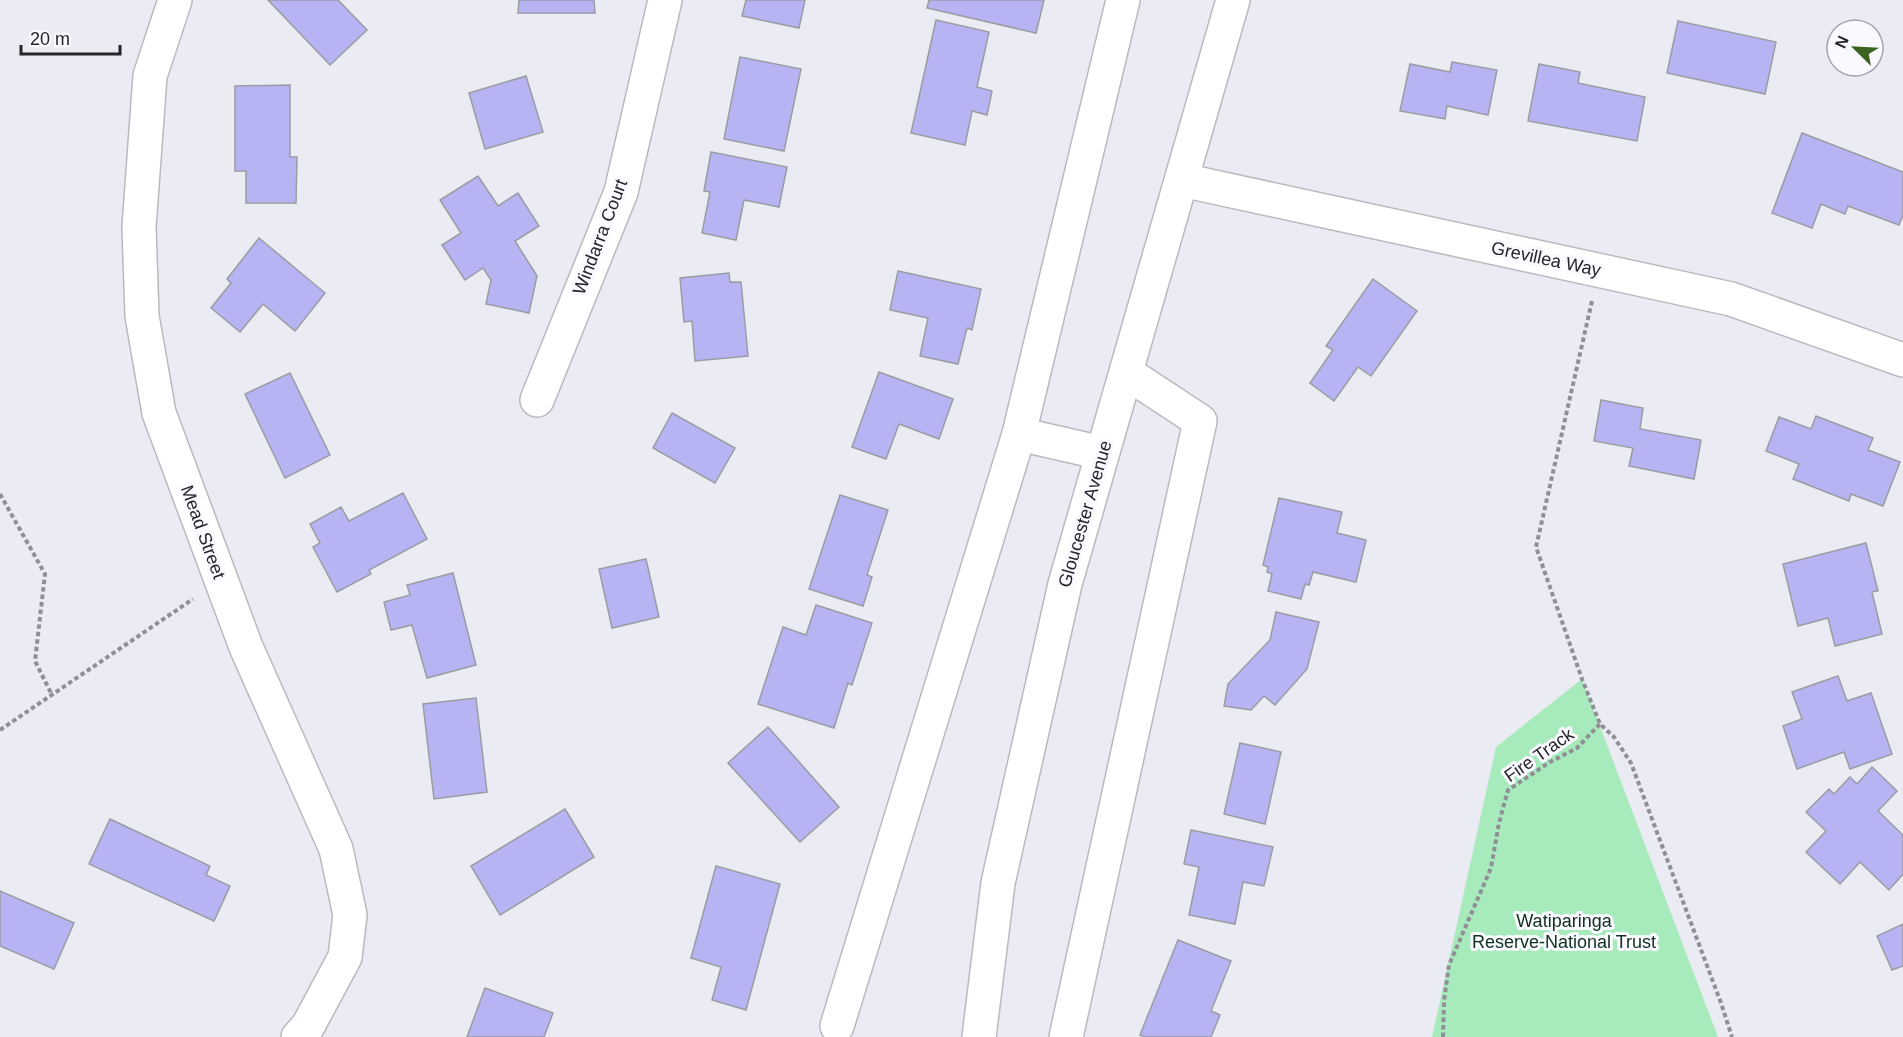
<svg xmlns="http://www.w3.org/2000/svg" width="1903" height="1037" font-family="Arial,sans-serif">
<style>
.green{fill:#a7eabb}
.building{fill:#b7b4f4;stroke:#9b9ba2;stroke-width:1.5}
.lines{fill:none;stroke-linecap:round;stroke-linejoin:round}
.minor-casing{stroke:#b9b9c0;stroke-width:36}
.path{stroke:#8f8f95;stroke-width:4;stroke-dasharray:4.5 3;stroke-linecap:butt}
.minor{stroke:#fff;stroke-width:33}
.labels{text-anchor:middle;stroke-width:6;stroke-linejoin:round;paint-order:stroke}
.street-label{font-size:18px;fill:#252528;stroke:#f9f9ff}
.park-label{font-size:18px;fill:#0e311c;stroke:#f9f9ff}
</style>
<rect width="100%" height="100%" fill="#ebebf3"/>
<!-- green -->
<path class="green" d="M1582,679L1718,1037H1432L1496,747Z"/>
<!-- building -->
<g class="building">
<path d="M268,0H338L367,30L330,65Z"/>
<path d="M519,0H594L595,13H518Z"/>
<path d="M746,0H805L799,28L742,16Z"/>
<path d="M929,0H1044L1036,33L927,8Z"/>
<path d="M936,20L989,32L977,87L992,91L987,115L972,111L965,145L911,133Z"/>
<path d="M1678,21L1776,42L1765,94L1667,73Z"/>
<path d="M740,57L801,69L784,151L724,139Z"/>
<path d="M1452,62L1497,70L1488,115L1447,106L1445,119L1400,111L1410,64L1450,72Z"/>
<path d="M1539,64L1580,72L1578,83L1645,97L1637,141L1528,121Z"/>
<path d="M526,76L543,132L485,149L469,93Z"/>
<path d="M290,85V157H297L296,203H246V171H235V86Z"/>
<path d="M1802,133L1903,172V215L1899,225L1848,206L1845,214L1821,204L1812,228L1772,213Z"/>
<path d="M711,152L787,167L779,207L744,200L736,240L702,233L710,192L704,191Z"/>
<path d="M478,176L498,206L518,193L539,226L515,241L537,276L529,313L486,304L491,280L483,268L465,280L442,245L461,233L440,200Z"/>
<path d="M259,238L325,293L295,331L263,304L240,332L211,308L231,283L227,279Z"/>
<path d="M898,271L981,289L972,330L967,328L958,364L920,356L928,318L890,310Z"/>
<path d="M729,273L730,282H741L748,356L695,361L692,321L684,322L680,278Z"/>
<path d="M1373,279L1417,311L1371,376L1358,367L1334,401L1310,383L1333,350L1326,346Z"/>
<path d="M879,372L953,399L939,439L899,424L886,459L852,447Z"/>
<path d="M290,373L330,455L285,478L245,394Z"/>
<path d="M1601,400L1643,408L1640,429L1701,440L1694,479L1629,466L1633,448L1594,441Z"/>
<path d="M672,413L735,448L715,483L653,448Z"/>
<path d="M1816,416L1873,438L1868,450L1900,462L1883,506L1851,494L1849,501L1793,479L1799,464L1766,451L1779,417L1811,429Z"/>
<path d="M403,493L427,539L369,570L371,574L337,592L313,547L320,543L310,524L341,507L349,521Z"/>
<path d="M840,495L888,510L867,575L872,577L863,606L809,589Z"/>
<path d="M1279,498L1342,512L1337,533L1366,540L1356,582L1313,572L1309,585L1305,584L1301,599L1268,591L1272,574L1267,572L1268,567L1263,565Z"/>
<path d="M1866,543L1878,591L1872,592L1882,634L1835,646L1828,618L1798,626L1783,564Z"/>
<path d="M646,559L659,617L612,628L599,569Z"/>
<path d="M453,573L476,665L427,678L412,625L391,630L384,602L410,595L407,585Z"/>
<path d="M816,605L872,623L852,685L848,683L834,728L758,704L783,627L806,635Z"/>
<path d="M1276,612L1319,622L1307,669L1275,705L1264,696L1251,710L1224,706L1228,684L1270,640Z"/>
<path d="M1838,676L1847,701L1871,693L1892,754L1850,769L1844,752L1797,769L1783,726L1802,719L1792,692Z"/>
<path d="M476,698L487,792L434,799L423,704Z"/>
<path d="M768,727L839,807L800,842L728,763Z"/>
<path d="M1240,743L1281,752L1265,824L1224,814Z"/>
<path d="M1872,767L1897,791L1878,811L1903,835V874L1889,890L1860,862L1840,884L1806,852L1826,831L1806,812L1829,789L1834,794L1850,777L1857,784Z"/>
<path d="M565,809L594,857L500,915L471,866Z"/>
<path d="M110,819L210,866L206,875L230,886L214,921L89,864Z"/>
<path d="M1191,830L1273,847L1264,886L1243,882L1235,924L1189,915L1199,867L1184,864Z"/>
<path d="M716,866L780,884L746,1010L712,1000L721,967L691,958Z"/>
<path d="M0,891L74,923L54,969L0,946Z"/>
<path d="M1903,924V966L1892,970L1877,936Z"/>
<path d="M1178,940L1231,961L1211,1011L1220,1015L1211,1037H1145L1140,1035Z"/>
<path d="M485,988L553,1013L544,1037H467Z"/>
</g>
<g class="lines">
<!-- minor casing -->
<g class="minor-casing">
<g id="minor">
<path d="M175,0L150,76L139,227L142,316L159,413L246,647L336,849L350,915L345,957L308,1026L298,1037"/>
<path d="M1182,180L1731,299L1903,360"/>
<path d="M537,400L621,192L665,0"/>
<path d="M1019,434L1102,453"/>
<path d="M837,1026L1019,434L1123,0"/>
<path d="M979,1037L998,883L1065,584L1233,0"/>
<path d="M1066,1037L1200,421L1127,373"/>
</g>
</g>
<!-- path -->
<g class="path">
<path d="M1592,301L1536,547L1582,679L1600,724L1614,737L1631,763L1721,1003L1732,1037"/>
<path d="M0,494L45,574L35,661L52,695"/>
<path d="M0,730L193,599"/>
<path d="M1443,1037L1444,1001L1449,965L1491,868L1499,823L1508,790L1550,762L1577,748L1600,724"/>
</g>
<!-- minor -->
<use href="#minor" class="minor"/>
</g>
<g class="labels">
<!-- street labels -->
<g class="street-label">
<text transform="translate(600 237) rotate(-69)" y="6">Windarra Court</text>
<text transform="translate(1546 259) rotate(12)" y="6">Grevillea Way</text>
<text transform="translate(1085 514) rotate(-74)" y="6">Gloucester Avenue</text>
<text transform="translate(203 532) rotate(70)" y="6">Mead Street</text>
<text transform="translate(1539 755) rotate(-35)" y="6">Fire Track</text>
</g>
<!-- park labels -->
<g class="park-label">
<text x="1564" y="927">Watiparinga<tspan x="1564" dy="21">Reserve-National Trust</tspan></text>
</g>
</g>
<!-- north arrow -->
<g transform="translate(1855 48) rotate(294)"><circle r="28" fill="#f9f9ff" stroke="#a4a4a9" stroke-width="1.5"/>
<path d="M0-4.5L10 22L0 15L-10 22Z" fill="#3b631f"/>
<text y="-9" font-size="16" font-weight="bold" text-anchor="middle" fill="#252528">N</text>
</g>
<!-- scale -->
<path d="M21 45v9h99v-9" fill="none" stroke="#252528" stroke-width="3"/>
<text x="30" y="45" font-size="18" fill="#252528" stroke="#f9f9ff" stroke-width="4.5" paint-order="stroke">20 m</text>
</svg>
